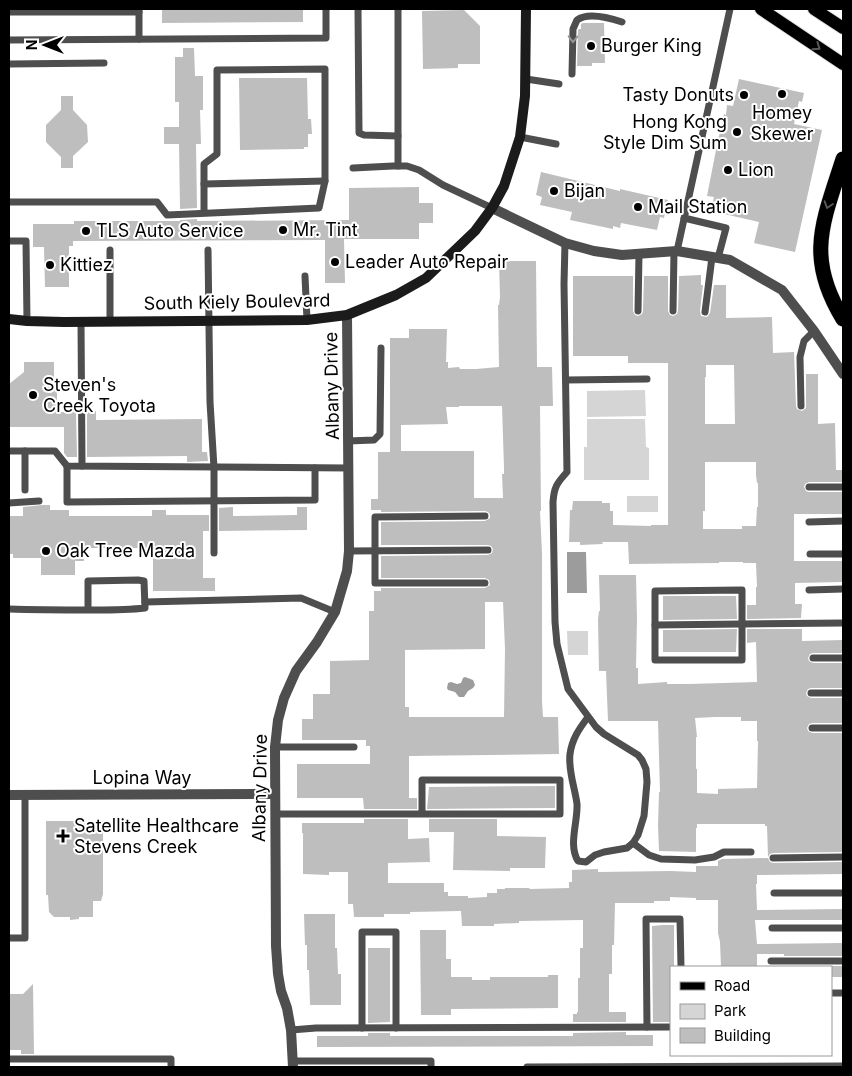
<svg xmlns="http://www.w3.org/2000/svg" width="852" height="1076" font-family="Inter,sans-serif">
<style>
.green{fill:#d5d5d5}
.water{fill:#9c9c9c}
.building{fill:#bebebe;fill-rule:evenodd}
.lines{fill:none;stroke-linecap:round;stroke-linejoin:round}
.primary-casing{stroke:#dbdbdb;stroke-width:14}
.motorway-casing{stroke:#dbdbdb;stroke-width:16}
.service{stroke:#4e4e4e;stroke-width:7}
.minor{stroke:#4e4e4e;stroke-width:10}
.tertiary{stroke:#4e4e4e;stroke-width:10}
.secondary{stroke:#1b1b1b;stroke-width:10}
.primary{stroke:#000;stroke-width:12}
.motorway{stroke:#000;stroke-width:15}
.oneway{stroke:#959595}
.oneway2{stroke:#595959}
.poi-dot{fill:#000;stroke:#fff;stroke-width:2}
.labels{text-anchor:middle;stroke-width:4;stroke-linejoin:round;paint-order:stroke}
.poi-label{font-size:18px;fill:#000;stroke:#fff;text-anchor:start}
.street-label{font-size:18px;fill:#000;stroke:#fff}
</style>
<rect width="100%" height="100%" fill="#fff"/>
<!-- green -->
<g class="green">
<path d="M645,390L646,416L587,417V391Z"/>
<path d="M587,419H645L646,447L649,448V480H584V447H587Z"/>
<rect x="627" y="496" width="31" height="16"/>
<path d="M567,631H588V655H568Z"/>
</g>
<!-- water -->
<g class="water">
<path d="M567,552H586L587,593H567Z"/>
<path d="M465,677L473,680L475,685L473,688L468,691L464,697H459L455,692L448,690L447,688L448,683L451,682L457,684L461,683L463,678Z"/>
</g>
<!-- building -->
<g class="building">
<path d="M162,9H303V22L162,23Z"/>
<path d="M464,10L480,26V64H458V68L423,69L422,11Z"/>
<path d="M583,23H604L605,63H592V66H577L578,30L579,29H581V24Z"/>
<path d="M183,48H194L195,76H203V110H200L201,144H196L197,208L180,209L179,144H164V127H179V102H175V57H183Z"/>
<path d="M239,78H307L308,119H311L312,134H308V147H304V149L240,150Z"/>
<path d="M739,79L804,93L802,102L799,101L794,124L822,130L795,252L754,243L759,222L711,211L714,197L707,196L717,145L724,114L726,115L727,105L733,106Z"/>
<path d="M61,96H73V110L87,125L88,142L73,156V168H61V157L46,142V125L61,110Z"/>
<path d="M541,172L620,191V189L668,200L664,218L660,217L657,230L621,223L620,228L613,226V229L570,220L572,212L540,205L542,197L536,195Z"/>
<path d="M419,187V203H433V223H419V239H344L345,283H325V240L73,241V246H69V287H45L44,247H33V224H74V221H180V220L197,219V221L349,220V188Z"/>
<path d="M499,261H536L537,367H552L553,406H540L541,511H540L542,553V701L543,717H558L559,754L409,756V798H417V809H364L363,798H297V764H370V746H366V740H302V719H313V694H330V661L369,660V611H374V591H381V588H485L490,585L489,580L485,578H381V556L488,555L492,553L493,549L491,546L488,545H381V522L485,521L490,518V515L488,512L485,511L381,512V510H371V499H378V452H390V338H409V329H447L446,362H448V368L459,367L460,369H476L499,367L498,305H499L500,297ZM459,406H502L504,468V474H502L503,498H474V451H401V425L448,424L446,407H459ZM485,602H503L505,649L504,717H409V707H405V650L485,649Z"/>
<path d="M701,275V285H703L700,311L701,316L707,317L710,313L714,285H726V318L772,317L773,353L794,352L796,406L797,409L802,411L806,408V374H818V424L835,423L836,470H843V482H809L805,484L804,487L806,491L809,492H843V514H794V561H843V582L795,583V604H802L801,618L747,619V605H756V587H757L756,563H743V562H719V563L629,564L628,542H602L603,544L580,545V542H569L570,510H572L573,501H602V503H610V511H613V525L651,526V525H668V363H628V356H573V276H633V311L635,315L638,316L642,314L643,311L644,276H668V311L670,315L673,316L677,314L678,311L679,276ZM706,365H734L735,424H705V377H706ZM705,462H756V475L757,483H758V507H757L756,526H742V529H703V511H705Z"/>
<path d="M24,362H54V382H57V412H76L77,457H67L64,453V427H9V384L24,372Z"/>
<path d="M87,411H96V420L202,419V452H207L208,461L187,462V456L87,457Z"/>
<path d="M42,505H50V510H69V516H152V510H166V515H209V531H203V578H215V591H153V548H84V561H75V575H41V558H13V554H9V516H23V507Z"/>
<path d="M233,507V516L297,515V507H307V530L219,531V508Z"/>
<path d="M599,575H636L637,619L636,668H638V684L667,682V684H689L757,682L756,642L747,643V629H802V641L843,640V653H813L810,654L808,658L809,661L813,663H843V688H811L808,689L806,693L807,696L811,698H843V723H812L809,724L807,728L808,731L812,733H843V852L773,853L770,854L768,857L767,826H765V824H697V828H696V852L659,851L658,826L659,792H660L658,721H608L606,671H599L598,619L599,611H600ZM715,717H741V721H757V741H758L757,788L718,789V794L697,793V769H696V737H697L695,718Z"/>
<path d="M663,596H736L737,619L663,620Z"/>
<path d="M737,629L736,652H663V630Z"/>
<path d="M555,786V808L427,809L429,787Z"/>
<path d="M364,819H408V839L429,838L430,862L388,863V883H444V892H448V896H468V898L487,897V893H497V889H505V888H529L530,889L569,888V882H572V870L598,869V872L671,871L696,872V866H718V861L722,859L768,858L770,862L773,863L843,862V874L757,875V884H756L757,910L843,909V920H755L757,944L843,943V956H784V954H757V967H721L720,942L718,933V900H696V898L670,897V901H654V903H615L614,945H612V974H609V1012H626V1022H573V1014H577V1012H578V978H580V948H583V920L519,921V923L494,924V926H462L461,911L410,912V914H384V917H354L353,904H348V872H329V875L303,874V833H302V823H364Z"/>
<path d="M429,819H497V836L546,837L545,868H510V871L453,870L454,832H429Z"/>
<path d="M46,821H103V894L101,901H93V917H79V919L70,920V917H54L49,912L48,895H46Z"/>
<path d="M304,914H335V948H337L338,974H341V1005H310L309,970H307V945H305Z"/>
<path d="M663,925H674V967H671V1022H653L652,926Z"/>
<path d="M420,930H446V959H451V977H472V980H490V977H548V975H558V1008L451,1009V1015H421Z"/>
<path d="M368,948H390V1022L368,1023Z"/>
<path d="M784,966H843V977H831V967H784Z"/>
<path d="M33,984L34,1054H21V1050H9V994H23Z"/>
<path d="M626,1032V1035H653V1046L317,1047V1036H368V1033H390V1036H573V1033Z"/>
</g>
<g class="lines">
<!-- primary casing -->
<g class="primary-casing">
<g id="primary">
<path d="M761,9L843,64"/>
<path d="M814,9L843,28"/>
</g>
</g>
<!-- motorway casing -->
<g class="motorway-casing">
<path id="motorway" d="M843,159C823,222 805,257 843,319"/>
</g>
<!-- service -->
<g class="service">
<path d="M139,9V39"/>
<path d="M358,9L359,133L364,135L398,136"/>
<path d="M9,12H139"/>
<path d="M9,40L326,38V9"/>
<path d="M9,64L104,63"/>
<path d="M572,74L573,29L577,20C588,12 610,18 622,22"/>
<path d="M526,79L559,84"/>
<path d="M520,137L556,144"/>
<path d="M398,166V9"/>
<path d="M353,168L393,166H407L419,170L443,185L492,208"/>
<path d="M204,184L325,181"/>
<path d="M9,202H157L167,215L319,208L325,181V69L217,70V154L204,164V213"/>
<path d="M684,218L726,228L718,258"/>
<path d="M9,241H26L27,321"/>
<path d="M565,243L564,284L567,472C557,483 554,487 553,502L555,622L557,644L568,689L596,727L604,734L638,755L642,760L646,769L647,782L644,816L638,835L633,843L627,848L604,852L595,855L586,862L578,861C568,845 578,822 577,804C575,788 568,771 570,754C572,739 579,729 588,717"/>
<path d="M110,250V321"/>
<path d="M208,250L210,402L214,468V553"/>
<path d="M677,251L730,9"/>
<path d="M305,276L307,320"/>
<path d="M638,311L639,254"/>
<path d="M673,311L674,251"/>
<path d="M705,312L712,257"/>
<path d="M81,321L82,466"/>
<path d="M566,380L647,379"/>
<path d="M801,406L800,357L804,341L814,331"/>
<path d="M348,441L374,440L380,434L381,348"/>
<path d="M9,451H55L67,466L349,468"/>
<path d="M25,451V490"/>
<path d="M67,466V502L315,500V468"/>
<path d="M809,487H843"/>
<path d="M9,503L39,501"/>
<path d="M485,516L375,517V583H485"/>
<path d="M809,522L843,521"/>
<path d="M349,551L488,550"/>
<path d="M810,554H843"/>
<path d="M742,590V660H655V591Z"/>
<path d="M809,590L843,589"/>
<path d="M145,602L301,598L335,612"/>
<path d="M9,609C37,610 66,610 94,610C111,610 128,610 145,608L144,581L138,580L88,581V610"/>
<path d="M655,625L843,623"/>
<path d="M813,658H843"/>
<path d="M811,693H843"/>
<path d="M812,728H843"/>
<path d="M275,747H354"/>
<path d="M275,814H560V780H422V814"/>
<path d="M633,843L649,855L661,859L695,860L714,857L724,852H751"/>
<path d="M773,858L843,857"/>
<path d="M774,893H843"/>
<path d="M772,928H843"/>
<path d="M9,938H25V795"/>
<path d="M771,961H843"/>
<path d="M831,993H843"/>
<path d="M647,1027L646,919H680L681,967"/>
<path d="M362,1028V932H396V1028"/>
<path d="M291,1030L316,1028L671,1027"/>
<path d="M9,1059H171V1067"/>
<path d="M293,1061H431V1067"/>
<path d="M527,1067L843,1066"/>
</g>
<!-- minor -->
<g class="minor">
<path d="M492,208L565,243L594,251L622,255L677,251L730,260L782,290L814,331L843,374"/>
<path d="M9,795L275,794"/>
</g>
<!-- tertiary -->
<path class="tertiary" d="M293,1067L291,1030L287,1008L281,991L278,974L276,946L275,747L278,720L284,698L296,671L317,642L335,612L347,571L349,551L347,315"/>
<!-- secondary -->
<path class="secondary" d="M9,319L27,321L64,322L307,320L347,315L396,295L426,278L475,231L492,208L504,186L520,137L525,96L526,9"/>
<!-- primary -->
<use href="#primary" class="primary"/>
<!-- motorway -->
<use href="#motorway" class="motorway"/>
</g>
<!-- one-way arrows -->
<defs><path id="oneway-chevron" d="M-2-3.5L2.5 0L-2 3.5" fill="none" stroke-width="1.6" stroke-linecap="round" stroke-linejoin="round" transform="scale(1.25)"/></defs>
<use class="oneway" href="#oneway-chevron" transform="translate(573 39) rotate(91)"/>
<g class="oneway2">
<use href="#oneway-chevron" transform="translate(817 47) rotate(34)"/>
<use href="#oneway-chevron" transform="translate(828 205) rotate(108)"/>
</g>
<!-- markers -->
<g class="poi-dot">
<circle cx="591" cy="46" r="5"/>
<circle cx="782" cy="94" r="5"/>
<circle cx="744" cy="95" r="5"/>
<circle cx="737" cy="132" r="5"/>
<circle cx="728" cy="170" r="5"/>
<circle cx="554" cy="191" r="5"/>
<circle cx="638" cy="207" r="5"/>
<circle cx="283" cy="230" r="5"/>
<circle cx="86" cy="231" r="5"/>
<circle cx="335" cy="262" r="5"/>
<circle cx="50" cy="265" r="5"/>
<circle cx="33" cy="395" r="5"/>
<circle cx="46" cy="551" r="5"/>
<path d="M60.5 828.5h5v5h5v5h-5v5h-5v-5h-5v-5h5z"/>
</g>
<g class="labels">
<!-- poi labels -->
<g class="poi-label">
<text x="601" y="52">Burger King</text>
<text x="734" y="101" text-anchor="end">Tasty Donuts</text>
<text x="782" y="119" text-anchor="middle">Homey<tspan x="782" dy="21">Skewer</tspan></text>
<text x="727" y="128" text-anchor="end">Hong Kong<tspan x="727" dy="21">Style Dim Sum</tspan></text>
<text x="738" y="176">Lion</text>
<text x="564" y="197">Bijan</text>
<text x="648" y="213">Mail Station</text>
<text x="293" y="236">Mr. Tint</text>
<text x="96" y="237">TLS Auto Service</text>
<text x="345" y="268">Leader Auto Repair</text>
<text x="60" y="271">Kittiez</text>
<text x="43" y="391">Steven's<tspan x="43" dy="21">Creek Toyota</tspan></text>
<text x="56" y="557">Oak Tree Mazda</text>
<text x="74" y="832">Satellite Healthcare<tspan x="74" dy="21">Stevens Creek</tspan></text>
</g>
<!-- street labels -->
<g class="street-label">
<text transform="translate(237 302) rotate(-1)" y="6">South Kiely Boulevard</text>
<text transform="translate(332 386) rotate(-91)" y="6">Albany Drive</text>
<text x="142" y="784">Lopina Way</text>
<text transform="translate(260 788) rotate(-89)" y="6">Albany Drive</text>
</g>
</g>
<!-- border -->
<rect width="852" height="1076" fill="none" stroke="#000000" stroke-width="20"/>
<!-- legend -->
<rect x="670" y="966" width="162" height="90" fill="#ffffff" stroke="#999999"/>
<rect x="680" y="982" width="25" height="8" fill="#000000" stroke="#999999"/>
<text x="714" y="991" font-size="15" fill="#000000">Road</text>
<rect x="680" y="1004" width="25" height="15" fill="#d5d5d5" stroke="#999999"/>
<text x="714" y="1016" font-size="15" fill="#000000">Park</text>
<rect x="680" y="1028" width="25" height="15" fill="#bebebe" stroke="#999999"/>
<text x="714" y="1041" font-size="15" fill="#000000">Building</text>
<!-- north arrow -->
<g transform="translate(45 45) rotate(270)" stroke="#ffffff" stroke-width="4" paint-order="stroke">
<path d="M0-4L9 19L0 12L-9 19Z" fill="#000000"/>
<text y="-8" font-size="14" font-weight="bold" text-anchor="middle" fill="#000000">N</text>
</g>
</svg>
